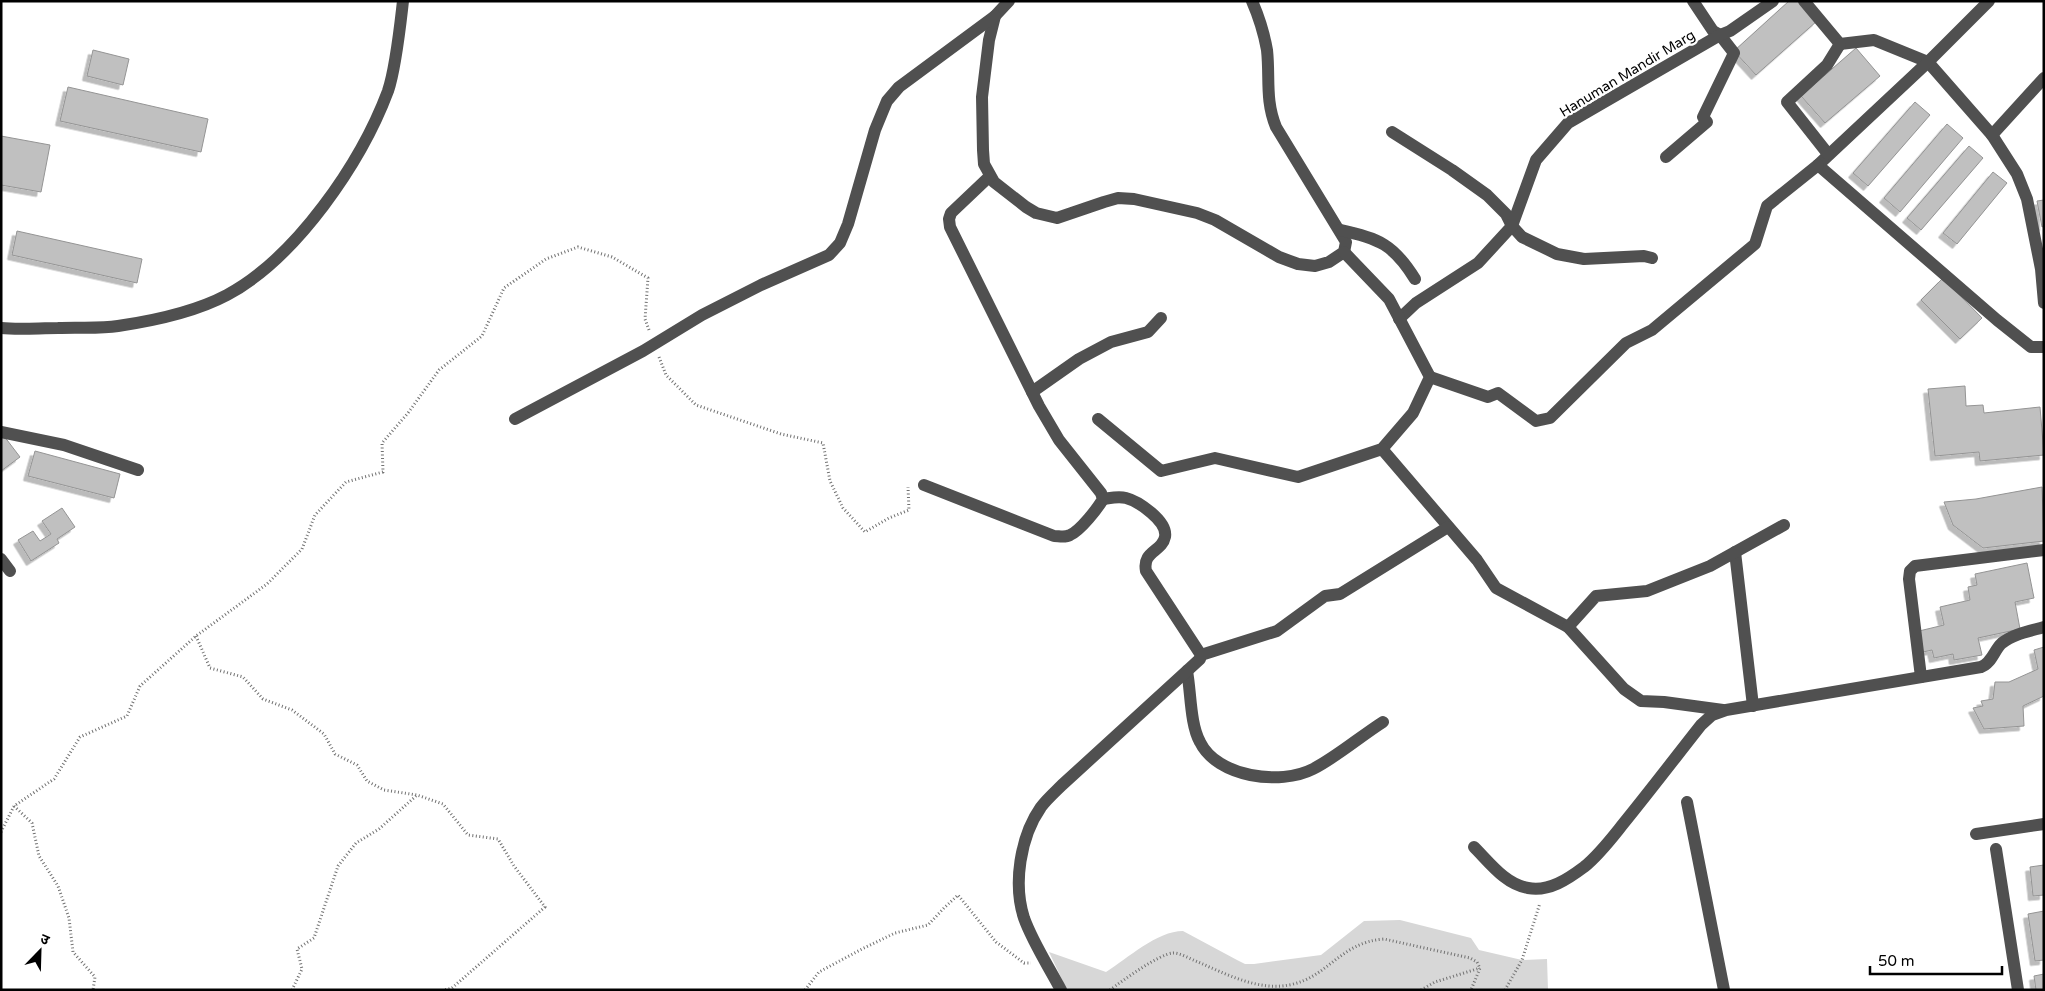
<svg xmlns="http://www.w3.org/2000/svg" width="2045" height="991" font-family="'Varela Round','Noto Sans Devanagari',sans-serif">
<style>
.green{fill:#d7d7d7}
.building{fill:#c0c0c0;stroke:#949494;filter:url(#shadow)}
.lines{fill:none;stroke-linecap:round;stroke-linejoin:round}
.path{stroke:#727272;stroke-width:3;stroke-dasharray:1 2.5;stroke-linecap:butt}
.minor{stroke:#505050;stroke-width:12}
.labels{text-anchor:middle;stroke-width:4.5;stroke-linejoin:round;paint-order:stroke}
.street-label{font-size:14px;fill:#000;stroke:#fff}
</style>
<defs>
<filter id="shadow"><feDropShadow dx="-4.5" dy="4.5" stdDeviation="0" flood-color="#0004"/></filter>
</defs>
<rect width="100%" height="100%" fill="#fff"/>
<!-- green -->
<path class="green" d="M1400,920L1471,938L1479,950L1522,960L1547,959L1548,990H1067L1049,952L1106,972C1128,958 1157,931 1183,931L1237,960L1245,964H1254L1321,955L1364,921Z"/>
<!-- building -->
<g class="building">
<path d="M1789,1H1799L1817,21L1756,75L1734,51Z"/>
<path d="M1856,48L1880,76L1825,123L1801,96Z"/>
<path d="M93,50L129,59L123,85L87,76Z"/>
<path d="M68,87L208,119L201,152L60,121Z"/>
<path d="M1915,102L1930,115L1868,186L1853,173Z"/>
<path d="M1947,124L1963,138L1900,212L1884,198Z"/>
<path d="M1,136L50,145L41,192L1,185Z"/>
<path d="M1969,146L1983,158L1921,230L1907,218Z"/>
<path d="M1993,172L2007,183L1957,244L1943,233Z"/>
<path d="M2044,200V226L2042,227L2037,201Z"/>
<path d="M17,231L142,259L137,283L12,255Z"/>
<path d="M1943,278L1982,318L1960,339L1921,300Z"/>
<path d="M1965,386L1966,406L1983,405L1984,413L2040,407L2044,455L1980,461L1979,452L1935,456L1928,389Z"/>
<path d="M4,436L20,457L1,471V438Z"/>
<path d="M35,451L120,474L114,498L28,476Z"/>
<path d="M2042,487L2044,541L1983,548L1953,525L1944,502L1976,499Z"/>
<path d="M62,508L75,527L57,539L59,543L31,561L18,540L33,531L40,541L51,534L42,521Z"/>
<path d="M2027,563L2034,598L2015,602L2020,629L1978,638L1982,655L1954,660L1953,654L1934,658L1932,650L1923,652L1919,631L1944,625L1940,607L1970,600L1968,587L1977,585L1975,574Z"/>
<path d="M2044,647V696L2023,706L2024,726L1984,729L1973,708L1983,706L1981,701L1993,699L1995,682H2009L2038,669L2034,650Z"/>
<path d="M2044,865V895L2033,896L2030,867Z"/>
<path d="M2044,911V960L2035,961L2028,914Z"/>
<path d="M2044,974V990H2036L2034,976Z"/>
</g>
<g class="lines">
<!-- path -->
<g class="path">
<path d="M659,357L666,375L696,405L781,434L823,443L830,481L843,508L865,532L889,518L909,510L908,487"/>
<path d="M196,636L210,668L243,677L263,699L292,710L324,734L335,754L357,765L367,781L384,790L417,795L443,804L468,835L498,839L514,866L545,907L452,988L444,990"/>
<path d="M14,806L32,823L39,856L58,886L69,918L73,952L95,977L93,990"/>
<path d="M1,832L14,806L54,779L80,737L127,716L140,686L196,636L267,584L302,549L315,515L346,482L383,472L382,443L408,413L439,370L482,336L504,288L546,259L578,247L612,257L648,278L645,319L649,330"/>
<path d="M292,990L302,969L297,949L314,938L338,866L356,843L379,829L417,795"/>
<path d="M805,990L819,972L862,949L895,933L928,925L944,908L958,895L996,942L1024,963H1031"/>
<path d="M1110,990C1122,981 1159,954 1173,953C1181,953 1190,959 1198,962C1226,974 1258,991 1289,985C1328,978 1340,942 1384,939L1470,958L1477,962L1480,968L1471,990"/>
<path d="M1421,990L1435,982L1480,968"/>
<path d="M1505,990L1522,960L1540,903"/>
</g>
<!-- minor -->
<g class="minor">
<path d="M1009,1L995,16L989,40L982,97L983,150L984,164L994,182L1026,207L1036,213L1057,218L1104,202L1118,198L1134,199L1197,213L1215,220L1279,257L1298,264L1315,266L1329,262L1344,252L1346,242L1276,127C1265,100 1270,78 1267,50C1264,33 1259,17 1252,1"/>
<path d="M1804,1L1840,44L1874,40L1928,62L1992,135L2017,174L2027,199L2041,269L2044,303"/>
<path d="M1989,1L1928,62L1818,165L1997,320L2031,347H2044"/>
<path d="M1392,132L1452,170L1487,195L1506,214L1512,226L1522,237L1557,254L1584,259L1644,256L1652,258"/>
<path d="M1992,135L2044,78"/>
<path d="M1828,154L1787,102L1827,65L1840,44"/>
<path d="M1666,157L1707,122L1703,117L1734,53L1720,35L1713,31L1693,1"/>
<path d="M1340,230C1379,238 1394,245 1415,279"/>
<path d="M1399,319L1416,303L1478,263L1512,226L1536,160L1568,123L1720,35L1730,31L1773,1"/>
<path d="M1,328C20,330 39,328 58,328C78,327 99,329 118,326C152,321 197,311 227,295C296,258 361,163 388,91C396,67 400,27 403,1"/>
<path d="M1430,377L1488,397L1498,393L1536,421L1550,418L1626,343L1652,330L1755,244L1767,206L1818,165"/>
<path d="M1032,392L1079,359L1111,342L1148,332L1161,318"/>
<path d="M515,419L643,351L702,315L761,285L829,255L840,243L848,224L875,130L882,113L887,101L899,87L995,16"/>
<path d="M1098,419L1161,471L1215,458L1298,477L1382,449L1413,413L1430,377L1389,299L1344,252"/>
<path d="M1,432L64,445L138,470"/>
<path d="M1382,449L1477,560L1496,588L1568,627L1624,689L1641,701L1664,702L1723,710"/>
<path d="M924,485L1054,536C1059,536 1065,538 1070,535C1080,531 1098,508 1103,499L1101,493L1059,440L1039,406L950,227L949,219L951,213L990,176"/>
<path d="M1103,499C1111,498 1118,496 1126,498C1138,501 1168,521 1165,537C1162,552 1142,551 1146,571L1201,655"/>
<path d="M1735,552L1753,706"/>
<path d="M1,559L10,571"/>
<path d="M1568,627L1596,596L1647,591L1710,566L1784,525"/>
<path d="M1187,671C1191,692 1190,724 1200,742C1217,777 1280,786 1313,769C1335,758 1361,736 1383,722"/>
<path d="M1921,677L1909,579L1910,571L1915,566L2044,550"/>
<path d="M1687,802L1724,990"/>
<path d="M1976,834L2044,824"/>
<path d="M1474,847C1490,863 1505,884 1528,888C1549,892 1568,879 1584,867C1599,855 1611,839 1623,824C1649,792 1675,758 1701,725L1712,715L1726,710L1981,667C1992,663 1994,650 2002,643C2013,634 2030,631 2044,627"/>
<path d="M1996,849L2018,990"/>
<path d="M1061,990C1049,967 1033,943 1024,918C1013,884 1020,837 1041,807C1047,799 1055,792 1062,785L1200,659L1201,655L1277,631L1325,596L1340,594L1448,527"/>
</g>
</g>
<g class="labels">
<!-- street labels -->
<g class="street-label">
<text transform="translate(1627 73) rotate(-31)" y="5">Hanuman Mandir Marg</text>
</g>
</g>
<!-- border -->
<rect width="2045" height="991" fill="none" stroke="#000000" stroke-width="5"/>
<!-- north arrow -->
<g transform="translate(40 951) rotate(23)" stroke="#ffffff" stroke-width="4" paint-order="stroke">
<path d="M0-4L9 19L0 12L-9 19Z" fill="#000000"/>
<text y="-8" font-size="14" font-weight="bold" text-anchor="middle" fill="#000000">उ</text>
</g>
<!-- scale -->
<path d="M1870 966v8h132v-8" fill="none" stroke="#000000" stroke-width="2.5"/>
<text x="1878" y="966" font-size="15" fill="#000000" stroke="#ffffff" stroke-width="4" paint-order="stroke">50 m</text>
</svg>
